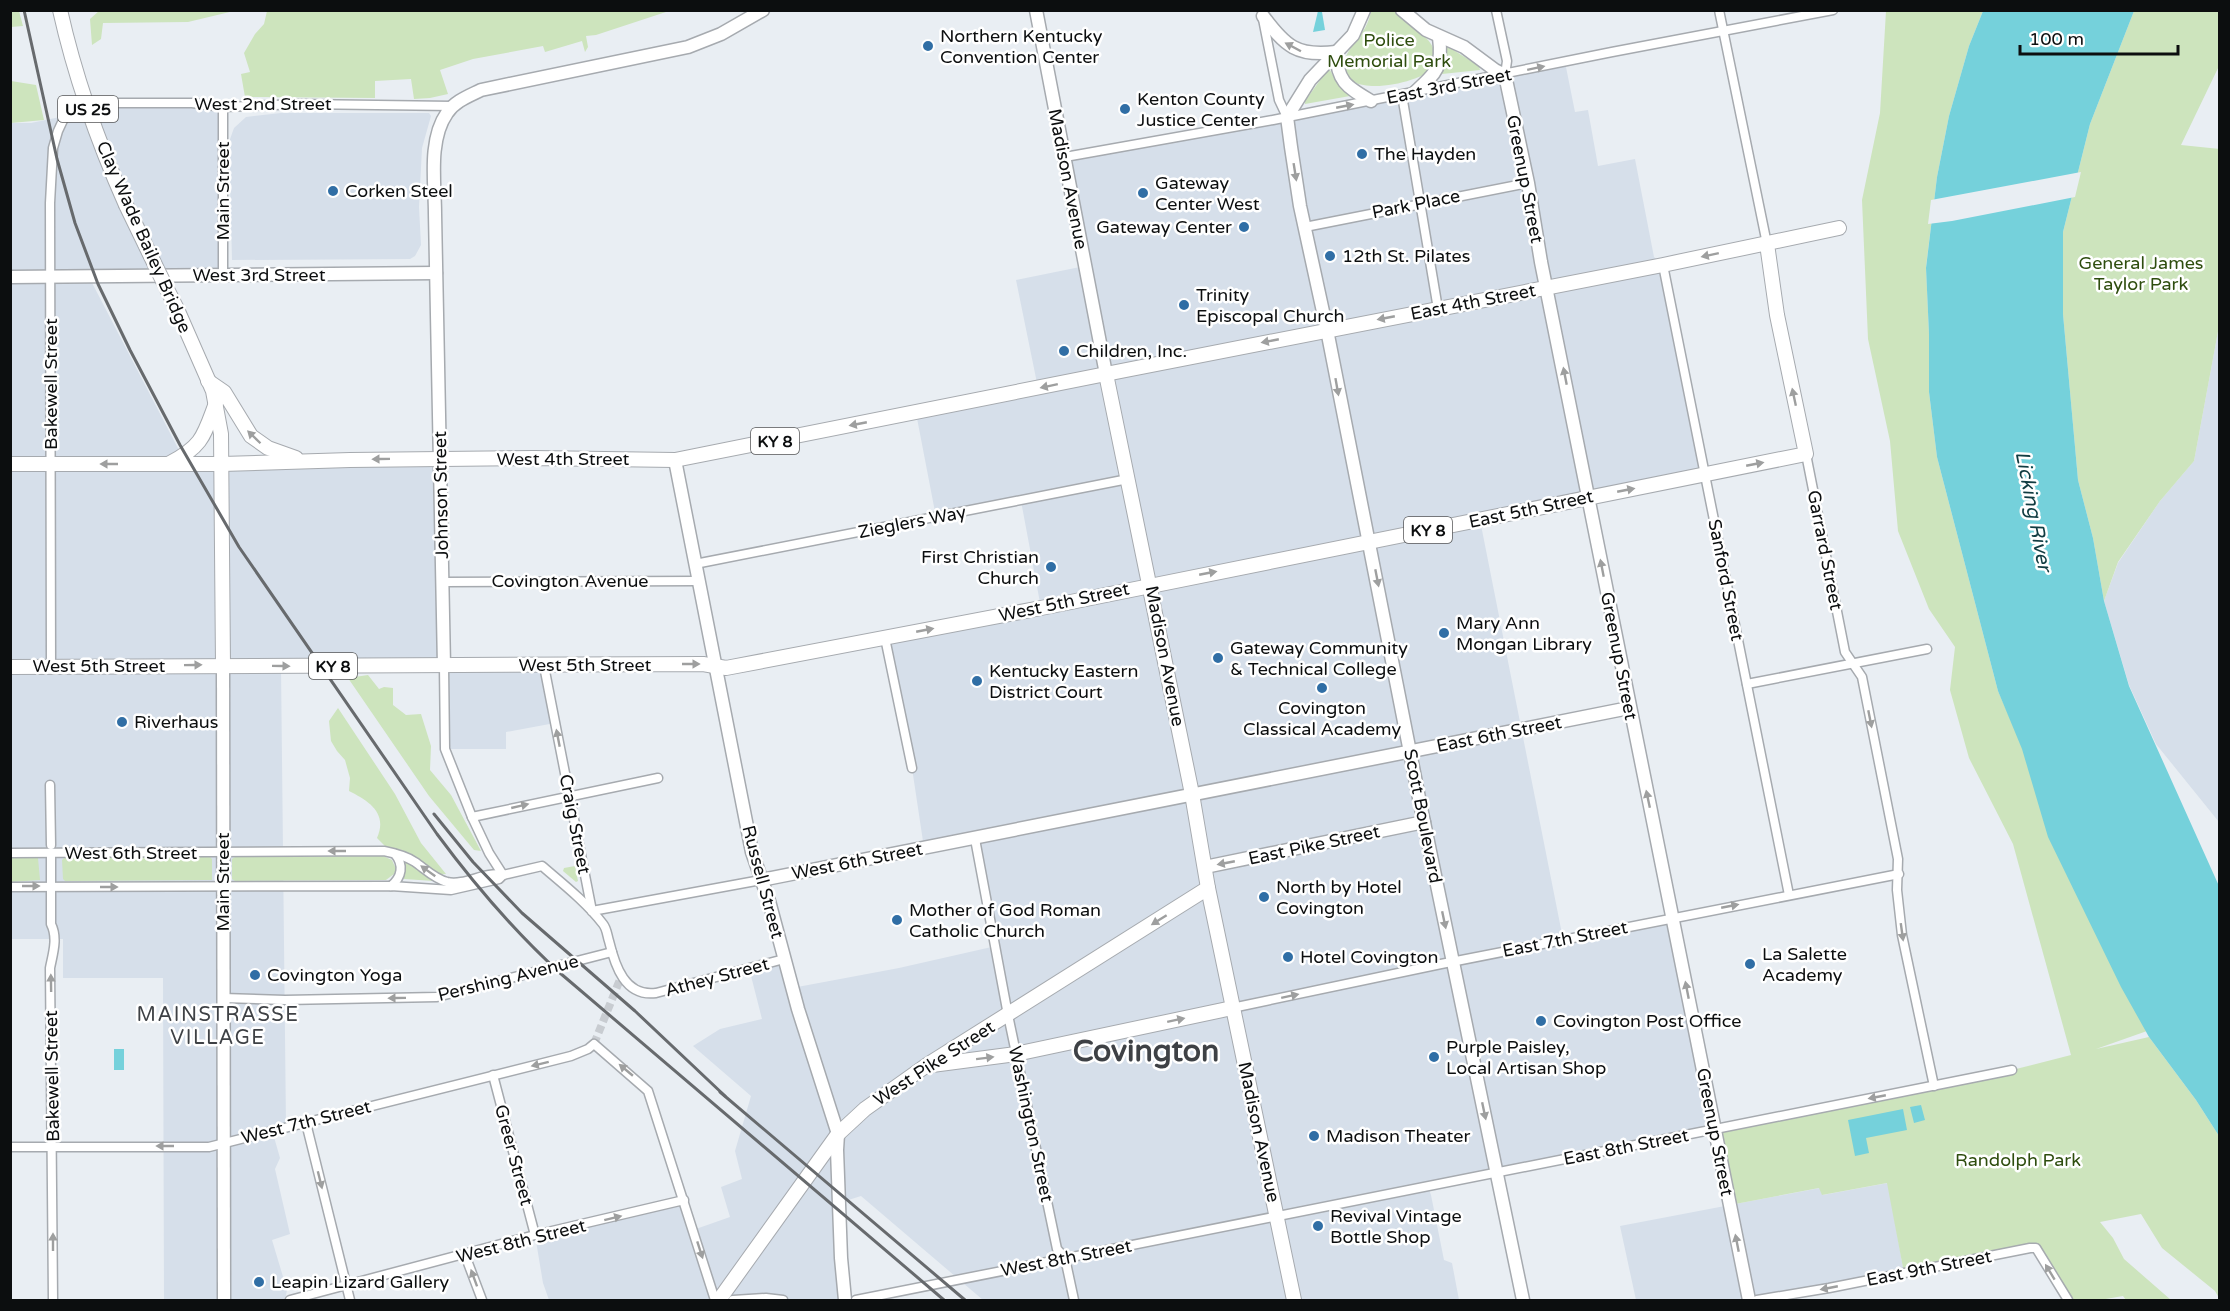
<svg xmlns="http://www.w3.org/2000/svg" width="2230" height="1311" font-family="'Varela Round',sans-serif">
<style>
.built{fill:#d6dfea}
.green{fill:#cde4bd}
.water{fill:#75d1db}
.pier{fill:#e9eef3}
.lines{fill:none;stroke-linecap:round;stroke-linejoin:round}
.street-tunnel{stroke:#c8ccd1;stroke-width:8;stroke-dasharray:8 4;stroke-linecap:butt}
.street-casing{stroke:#a6aaaf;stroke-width:11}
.secondary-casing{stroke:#a6aaaf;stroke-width:15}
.primary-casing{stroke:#a6aaaf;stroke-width:16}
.street{stroke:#fff;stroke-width:8}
.secondary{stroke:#fff;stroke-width:12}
.primary{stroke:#fff;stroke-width:14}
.rail{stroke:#676a6d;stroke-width:3}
.primary-bridge-casing{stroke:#a6aaaf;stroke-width:16;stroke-linecap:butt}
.primary-bridge{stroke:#fff;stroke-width:14}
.oneway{fill:#9e9f9f}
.poi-dot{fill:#306ea5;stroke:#fff;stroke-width:2}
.labels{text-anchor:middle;stroke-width:5;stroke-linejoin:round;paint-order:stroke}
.shield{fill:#fff;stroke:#555657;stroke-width:1.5}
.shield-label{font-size:16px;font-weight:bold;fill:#0c0e0f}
.poi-label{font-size:18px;fill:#0c0e0f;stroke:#fff;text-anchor:start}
.park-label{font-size:18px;fill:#2e4d0e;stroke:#fff}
.street-label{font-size:18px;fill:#0c0e0f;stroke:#fff}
.water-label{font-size:20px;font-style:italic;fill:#113d42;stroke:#fff}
.neighbourhood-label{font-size:20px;letter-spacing:1.5px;fill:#3e4145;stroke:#fff}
.town-label{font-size:30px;font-weight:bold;fill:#3e4145;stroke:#fff}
</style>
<rect width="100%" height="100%" fill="#e9eef3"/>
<!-- built -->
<g class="built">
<path d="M1565,62L1575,112L1588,110L1598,166L1635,159L1654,257L1663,265L1705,474L1480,520L1563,939L1672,918L1714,1129L1428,1187L1431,1195L1444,1260L1452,1263L1459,1300H983L861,1196L839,1203L845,1300H549L543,1283L535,1235L684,1200L693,1230L730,1217L721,1187L742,1179L735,1151L751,1096L693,1046L720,1029L762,1019L749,968L784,959L792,988L899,968L996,946L975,839L924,848L912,768L885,638L1041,608L1021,501L936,517L916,413L1038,388L1016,280L1085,266L1065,157Z"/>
<path d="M104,103L223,107V275L89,277L182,456L178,459H440L444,666H544L555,723L506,732V749H445L444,666L281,667L286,1127L272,1130L280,1158L275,1169L290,1234L272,1240L287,1290L285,1300H164L163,978H63V939H11L10,123H31L65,116L74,108Z"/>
<path d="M281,113H429L431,116L422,148L419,207L421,245L415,256L410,259L232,260L229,142L234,128L246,117Z"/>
<path d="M2219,326V822L2156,744L2129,685L2104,601L2118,563L2160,501L2194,461Z"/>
<path d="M1888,1183L1904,1273L1757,1300H1636L1620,1226L1820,1188L1823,1195Z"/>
</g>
<!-- green -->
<g class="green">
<path d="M11,10L19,11L23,26L11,27Z"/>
<path d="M99,11V10L234,11L188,22L103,23L101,39L92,45L90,19Z"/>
<path d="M267,11V10L669,11L596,35L586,36L588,47L585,52L582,41L545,52L543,46L473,59L440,70L448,94L430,98L414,99L411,79L375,81V98L245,97L241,74L250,72L244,53L255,34L264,24Z"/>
<path d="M1371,11H1394C1404,23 1429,35 1433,48C1435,53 1435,62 1433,67C1425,82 1348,100 1344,69C1342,54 1358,40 1365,28C1368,22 1370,17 1371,11Z"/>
<path d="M1886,11H1983L1969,46L1949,116L1937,177L1926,267L1929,334V392L1937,457L1998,691L2147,1031L2096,1049L2149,1037L2196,1100L2219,1136V1298L2215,1291L2162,1248L2141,1214L2100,1222L2113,1238L2124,1259L2171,1300H2126L2123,1296L2100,1300H2068L2036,1248L1904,1273L1887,1183L1822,1195L1819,1188L1730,1205L1714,1129L2012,1070L2071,1055L2013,844L1969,758L1950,690L1955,647L1929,609L1898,531L1890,441L1868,339L1862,200L1880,113Z"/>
<path d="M2134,11H2219V66L2181,145L2220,149L2219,326L2194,461L2160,501L2118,562L2104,601L2093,538L2078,480L2063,314V232L2090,124Z"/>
<path d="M1447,46L1479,66L1480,70L1442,74Z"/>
<path d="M1330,70L1337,83L1350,96L1305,104V101L1326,72Z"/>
<path d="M11,81L36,85L44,120L11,123Z"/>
<path d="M368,675L379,689L384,687L393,688V705L406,715L421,714L431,746L430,770L451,795L481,851L474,850L429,796L348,678Z"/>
<path d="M338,708L395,794L421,843L446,874L437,875L402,850L387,848L377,838C388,813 369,801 349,791L350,778L345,760L337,751L331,741L329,721Z"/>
<path d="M383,856L392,860L396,869L394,874L386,880L235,881L232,879V859L235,857Z"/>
<path d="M65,857H210L212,859V880L65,881L63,879L62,860Z"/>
<path d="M10,858H38L40,880L11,882Z"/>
<path d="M404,859L434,879V881L404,879Z"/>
<path d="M575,866L578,881L576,882L563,871L564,868Z"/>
</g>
<!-- water -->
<g class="water">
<path d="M1318,11L1322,12L1325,30L1313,32Z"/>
<path d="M1983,11H2134L2090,124L2063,232V314L2078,480L2093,538L2104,601L2129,686L2219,886V1136L2196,1100L2149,1037L2121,987L2048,837L2022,749L1998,691L1937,457L1929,392V334L1926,268L1937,177L1949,116L1969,46Z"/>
<rect x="114" y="1049" width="10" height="21"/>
<path d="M1921,1105L1925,1120L1914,1123L1910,1107Z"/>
<path d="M1903,1109L1907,1130L1866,1138L1869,1153L1855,1156L1848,1120Z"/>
</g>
<!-- pier -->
<path class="pier" d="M2081,172L2075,197L1952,221L1928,224L1931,200Z"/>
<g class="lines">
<!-- street-tunnel -->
<path class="street-tunnel" d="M594,1044L621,977"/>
<!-- street casing -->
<g class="street-casing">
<g id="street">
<path d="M1496,10L1507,61L1505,75"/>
<path d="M1719,10L1767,244"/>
<path d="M1263,19L1279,100L1287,117"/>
<path d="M1402,95L1438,309"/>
<path d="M223,107V275"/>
<path d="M1065,157L1273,120L1612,52L1833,10"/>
<path d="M1305,227L1528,183"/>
<path d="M1663,265L1789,895"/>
<path d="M1806,454L1845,652L1862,677L1898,859L1897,890L1902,935L1934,1086"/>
<path d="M695,564L1128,479"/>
<path d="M443,582L698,581"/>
<path d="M885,638L912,768"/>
<path d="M51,666L50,203L53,148L58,131L65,116L74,108L104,103H192L223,107L300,104L453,106"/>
<path d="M444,666L445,749L472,817L489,853L503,875"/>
<path d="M544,666L592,911"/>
<path d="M1747,684L1927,649"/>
<path d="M50,785L51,845"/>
<path d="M472,817L658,778"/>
<path d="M975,839L1008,1015L1057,1249L1065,1258L1074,1300"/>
<path d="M10,853L384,851C394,853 406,856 415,862C425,869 435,879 447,882C466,886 484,871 503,875"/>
<path d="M51,853V924C58,938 53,953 50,968L53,1300"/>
<path d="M391,886C402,877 404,865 395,854"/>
<path d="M10,887L391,886L451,890L499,879L503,875L542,866C563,884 586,902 603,924C607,929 607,935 609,941C615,966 625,997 656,993L784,959"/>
<path d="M592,911L761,880"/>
<path d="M223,998L285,1000L437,997L612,952"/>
<path d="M1232,1008L1441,964L1899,874"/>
<path d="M493,1075L535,1235"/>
<path d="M306,1123L350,1300"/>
<path d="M10,1147H209L571,1056L588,1049L594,1044L648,1091L715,1300"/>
<path d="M465,1255L482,1300"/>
<path d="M290,1300L535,1235L684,1200"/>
<path d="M733,1300L766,1298L783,1300"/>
<path d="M856,1300L2012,1070"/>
<path d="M1757,1300L1829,1288L2030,1248H2036L2068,1300"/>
</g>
</g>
<!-- secondary casing -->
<g class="secondary-casing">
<g id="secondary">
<path d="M1036,10L1106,374"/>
<path d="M1364,10L1353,35L1310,80L1287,117L1291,147L1300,206L1327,330L1420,803L1523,1300"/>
<path d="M1402,10L1426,30L1464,47L1495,70L1505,75L1528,183L1541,262L1749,1300"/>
<path d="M1263,16C1285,46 1297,57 1336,52C1337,82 1347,87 1371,101"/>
<path d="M1415,92C1436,73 1443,68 1439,37"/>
<path d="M10,277L436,273"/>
<path d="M675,460L752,852L769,901L798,1009L838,1134L837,1150L841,1258L845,1300"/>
<path d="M223,665L224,1300"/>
<path d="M444,666L435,214C435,183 428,140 447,113C455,101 469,96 481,90L688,47L721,34L763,10"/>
<path d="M1205,867L1424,822"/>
<path d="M761,880L1629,708"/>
</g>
</g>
<!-- primary casing -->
<g class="primary-casing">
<g id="primary">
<path d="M126,205L158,271"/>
<path d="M177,309L213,391L221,434L223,665"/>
<path d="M1106,374L1192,794L1208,888L1294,1300"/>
<path d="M208,381L224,392L251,436L268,448L296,458"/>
<path d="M170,463C203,446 204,435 216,403"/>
<path d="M10,464H222L350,460L534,458L675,460L1121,371L1663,265L1839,228"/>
<path d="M10,667L703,664L726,668L1041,608L1806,454L1777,315L1767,244"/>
<path d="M932,1065L1016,1054L1232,1008"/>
<path d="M719,1300L838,1134L865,1109L927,1065L1208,888"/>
</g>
</g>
<!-- street -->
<use href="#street" class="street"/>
<!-- secondary -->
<use href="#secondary" class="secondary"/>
<!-- primary -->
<use href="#primary" class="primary"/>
<!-- rail -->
<g class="rail">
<path d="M24,10L57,159L75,223L98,284L130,350L180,445L239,547L437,834C474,884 514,931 560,973L944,1300"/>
<path d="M434,814L473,862L522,913L635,1011L725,1096"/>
<path d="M720,1092L965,1300"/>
</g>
<!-- primary-bridge casing -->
<g class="primary-bridge-casing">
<g id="primary-bridge">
<path d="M60,10C75,77 98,142 126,205"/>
<path d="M158,271L177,309"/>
</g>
</g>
<!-- primary-bridge -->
<use href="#primary-bridge" class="primary-bridge"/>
</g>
<!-- one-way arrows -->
<defs><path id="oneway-solid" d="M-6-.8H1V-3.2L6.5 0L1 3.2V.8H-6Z" transform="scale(1.5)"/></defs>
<g class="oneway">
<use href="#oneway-solid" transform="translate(1293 47) rotate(-152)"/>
<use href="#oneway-solid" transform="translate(1536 68) rotate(-12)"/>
<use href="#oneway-solid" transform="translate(1345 106) rotate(-11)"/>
<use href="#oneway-solid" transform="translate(1295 172) rotate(81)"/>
<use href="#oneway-solid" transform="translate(1710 255) rotate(168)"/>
<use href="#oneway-solid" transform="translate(1386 318) rotate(169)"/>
<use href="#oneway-solid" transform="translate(1270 341) rotate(169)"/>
<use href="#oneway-solid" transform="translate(1565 376) rotate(-101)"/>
<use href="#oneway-solid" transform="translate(1049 386) rotate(168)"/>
<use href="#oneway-solid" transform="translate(1337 387) rotate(80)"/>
<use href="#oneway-solid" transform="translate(1794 397) rotate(-102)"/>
<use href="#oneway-solid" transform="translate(858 424) rotate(169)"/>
<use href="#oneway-solid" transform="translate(254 437) rotate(-136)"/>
<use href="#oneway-solid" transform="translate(381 459) rotate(179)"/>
<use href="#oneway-solid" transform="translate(109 464) rotate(180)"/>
<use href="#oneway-solid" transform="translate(1755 464) rotate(-11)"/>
<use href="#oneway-solid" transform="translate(1626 490) rotate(-11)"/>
<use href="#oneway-solid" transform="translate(1602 568) rotate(-101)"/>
<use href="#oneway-solid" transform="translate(1208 573) rotate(-11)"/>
<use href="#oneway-solid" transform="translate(1377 578) rotate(79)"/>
<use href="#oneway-solid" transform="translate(925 630) rotate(-11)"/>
<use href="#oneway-solid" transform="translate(691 664)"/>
<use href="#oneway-solid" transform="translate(193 665) rotate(-1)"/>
<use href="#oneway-solid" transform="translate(281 666) rotate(1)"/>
<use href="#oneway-solid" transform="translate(1870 719) rotate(79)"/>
<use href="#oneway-solid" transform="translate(558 738) rotate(-101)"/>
<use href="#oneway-solid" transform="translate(1648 799) rotate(-102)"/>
<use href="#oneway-solid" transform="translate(520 806) rotate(-13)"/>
<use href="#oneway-solid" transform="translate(337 851) rotate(180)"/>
<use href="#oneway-solid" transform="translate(1226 863) rotate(169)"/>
<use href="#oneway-solid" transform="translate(428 871) rotate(-144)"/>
<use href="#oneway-solid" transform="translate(31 886)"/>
<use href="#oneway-solid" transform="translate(109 887)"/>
<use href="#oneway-solid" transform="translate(1730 906) rotate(-11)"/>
<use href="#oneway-solid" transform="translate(1159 920) rotate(148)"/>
<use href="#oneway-solid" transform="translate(1444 920) rotate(78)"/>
<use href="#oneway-solid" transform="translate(1902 932) rotate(82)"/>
<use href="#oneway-solid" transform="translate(51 983) rotate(-91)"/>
<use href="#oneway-solid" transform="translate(1687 990) rotate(-101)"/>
<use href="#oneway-solid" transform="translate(1290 996) rotate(-12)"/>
<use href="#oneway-solid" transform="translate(397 998) rotate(179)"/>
<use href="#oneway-solid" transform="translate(1176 1020) rotate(-12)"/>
<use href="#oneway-solid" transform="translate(985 1058) rotate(-7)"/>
<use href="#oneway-solid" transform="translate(540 1064) rotate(166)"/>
<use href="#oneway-solid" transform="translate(626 1070) rotate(-140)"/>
<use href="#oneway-solid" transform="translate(1877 1097) rotate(169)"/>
<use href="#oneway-solid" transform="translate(1484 1111) rotate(78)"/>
<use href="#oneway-solid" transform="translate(165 1146) rotate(180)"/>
<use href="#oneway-solid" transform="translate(320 1180) rotate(76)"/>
<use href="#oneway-solid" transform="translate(613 1218) rotate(-14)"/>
<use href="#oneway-solid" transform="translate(53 1242) rotate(-90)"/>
<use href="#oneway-solid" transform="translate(1737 1243) rotate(-101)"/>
<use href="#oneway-solid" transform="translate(700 1250) rotate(72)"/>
<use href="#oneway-solid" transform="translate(2050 1272) rotate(-121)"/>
<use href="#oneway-solid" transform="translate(474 1278) rotate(-110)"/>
<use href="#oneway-solid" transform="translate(1829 1288) rotate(169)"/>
</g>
<!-- markers -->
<g class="poi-dot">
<circle cx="928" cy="46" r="6"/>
<circle cx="1125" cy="109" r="6"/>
<circle cx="1362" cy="154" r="6"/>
<circle cx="333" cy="191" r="6"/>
<circle cx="1143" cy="193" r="6"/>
<circle cx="1244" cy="227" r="6"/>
<circle cx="1330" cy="256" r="6"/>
<circle cx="1184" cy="305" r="6"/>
<circle cx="1064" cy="351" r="6"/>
<circle cx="1051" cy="567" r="6"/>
<circle cx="1444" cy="633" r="6"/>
<circle cx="1218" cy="658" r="6"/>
<circle cx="977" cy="681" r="6"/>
<circle cx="1322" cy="688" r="6"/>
<circle cx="122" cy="722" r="6"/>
<circle cx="1264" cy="897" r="6"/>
<circle cx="897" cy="920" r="6"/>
<circle cx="1288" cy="957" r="6"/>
<circle cx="1750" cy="964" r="6"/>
<circle cx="255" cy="975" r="6"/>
<circle cx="1541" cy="1021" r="6"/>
<circle cx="1434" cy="1057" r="6"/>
<circle cx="1314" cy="1136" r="6"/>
<circle cx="1318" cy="1226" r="6"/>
<circle cx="259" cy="1282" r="6"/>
</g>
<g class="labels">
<!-- shield labels -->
<g class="shield">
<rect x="58" y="96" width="60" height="26" rx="4.5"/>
<rect x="751" y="428" width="48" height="26" rx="4.5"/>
<rect x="1404" y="517" width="48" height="26" rx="4.5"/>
<rect x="309" y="653" width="48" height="26" rx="4.5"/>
</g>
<g class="shield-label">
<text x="88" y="115">US 25</text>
<text x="775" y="447">KY 8</text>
<text x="1428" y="536">KY 8</text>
<text x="333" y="672">KY 8</text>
</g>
<!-- poi labels -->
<g class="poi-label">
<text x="940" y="42">Northern Kentucky<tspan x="940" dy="21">Convention Center</tspan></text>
<text x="1137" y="105">Kenton County<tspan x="1137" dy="21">Justice Center</tspan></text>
<text x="1374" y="160">The Hayden</text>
<text x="1155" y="189">Gateway<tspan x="1155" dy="21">Center West</tspan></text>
<text x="345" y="197">Corken Steel</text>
<text x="1232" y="233" text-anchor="end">Gateway Center</text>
<text x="1342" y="262">12th St. Pilates</text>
<text x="1196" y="301">Trinity<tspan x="1196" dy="21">Episcopal Church</tspan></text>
<text x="1076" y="357">Children, Inc.</text>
<text x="1039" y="563" text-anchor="end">First Christian<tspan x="1039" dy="21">Church</tspan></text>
<text x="1456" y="629">Mary Ann<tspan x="1456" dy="21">Mongan Library</tspan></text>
<text x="1230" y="654">Gateway Community<tspan x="1230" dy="21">&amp; Technical College</tspan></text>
<text x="989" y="677">Kentucky Eastern<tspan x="989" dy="21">District Court</tspan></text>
<text x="1322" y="714" text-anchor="middle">Covington<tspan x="1322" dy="21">Classical Academy</tspan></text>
<text x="134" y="728">Riverhaus</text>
<text x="1276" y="893">North by Hotel<tspan x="1276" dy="21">Covington</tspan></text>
<text x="909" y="916">Mother of God Roman<tspan x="909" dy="21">Catholic Church</tspan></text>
<text x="1762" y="960">La Salette<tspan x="1762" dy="21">Academy</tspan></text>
<text x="1300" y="963">Hotel Covington</text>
<text x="267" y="981">Covington Yoga</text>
<text x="1553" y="1027">Covington Post Office</text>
<text x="1446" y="1053">Purple Paisley,<tspan x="1446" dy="21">Local Artisan Shop</tspan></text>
<text x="1326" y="1142">Madison Theater</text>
<text x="1330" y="1222">Revival Vintage<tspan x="1330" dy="21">Bottle Shop</tspan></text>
<text x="271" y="1288">Leapin Lizard Gallery</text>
</g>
<!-- park labels -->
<g class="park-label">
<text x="1389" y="46">Police<tspan x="1389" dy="21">Memorial Park</tspan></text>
<text x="2141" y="269">General James<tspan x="2141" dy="21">Taylor Park</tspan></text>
<text x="2018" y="1166">Randolph Park</text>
</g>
<!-- street labels -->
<g class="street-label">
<text transform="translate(1449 86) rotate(-11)" y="6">East 3rd Street</text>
<text x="263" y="110">West 2nd Street</text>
<text transform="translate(1068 179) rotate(79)" y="6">Madison Avenue</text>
<text transform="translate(1525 179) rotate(79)" y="6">Greenup Street</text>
<text transform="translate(223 191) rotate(-90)" y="6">Main Street</text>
<text transform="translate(1416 204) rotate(-11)" y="6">Park Place</text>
<text transform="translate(144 237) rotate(66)" y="6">Clay Wade Bailey Bridge</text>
<text x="259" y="281">West 3rd Street</text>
<text transform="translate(1473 302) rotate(-11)" y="6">East 4th Street</text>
<text transform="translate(51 384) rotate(-90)" y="6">Bakewell Street</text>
<text x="563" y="465">West 4th Street</text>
<text transform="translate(441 495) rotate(-91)" y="6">Johnson Street</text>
<text transform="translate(1531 509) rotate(-12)" y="6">East 5th Street</text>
<text transform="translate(912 522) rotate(-11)" y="6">Zieglers Way</text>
<text transform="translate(1825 550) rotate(79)" y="6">Garrard Street</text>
<text transform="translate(1726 580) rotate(79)" y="6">Sanford Street</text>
<text x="570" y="587">Covington Avenue</text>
<text transform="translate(1064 602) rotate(-12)" y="6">West 5th Street</text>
<text transform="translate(1165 656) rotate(79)" y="6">Madison Avenue</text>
<text transform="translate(1619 656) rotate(79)" y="6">Greenup Street</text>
<text x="585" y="671">West 5th Street</text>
<text x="99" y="672">West 5th Street</text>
<text transform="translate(1499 734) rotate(-11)" y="6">East 6th Street</text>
<text transform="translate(1423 816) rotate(79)" y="6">Scott Boulevard</text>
<text transform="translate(575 824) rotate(79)" y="6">Craig Street</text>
<text transform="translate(1314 845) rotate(-12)" y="6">East Pike Street</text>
<text x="131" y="859">West 6th Street</text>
<text transform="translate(857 861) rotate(-11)" y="6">West 6th Street</text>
<text transform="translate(223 882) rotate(-90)" y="6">Main Street</text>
<text transform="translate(763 882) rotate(75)" y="6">Russell Street</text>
<text transform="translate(1565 939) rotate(-11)" y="6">East 7th Street</text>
<text transform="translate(717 977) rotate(-15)" y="6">Athey Street</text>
<text transform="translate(508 978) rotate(-14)" y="6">Pershing Avenue</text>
<text transform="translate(934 1063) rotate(-33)" y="6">West Pike Street</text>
<text transform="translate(52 1076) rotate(-91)" y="6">Bakewell Street</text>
<text transform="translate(306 1122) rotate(-14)" y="6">West 7th Street</text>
<text transform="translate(1031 1124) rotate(78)" y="6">Washington Street</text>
<text transform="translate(1259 1132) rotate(78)" y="6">Madison Avenue</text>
<text transform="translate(1715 1132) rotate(79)" y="6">Greenup Street</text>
<text transform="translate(1626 1147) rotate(-11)" y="6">East 8th Street</text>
<text transform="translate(514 1155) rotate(75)" y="6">Greer Street</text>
<text transform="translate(521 1241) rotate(-14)" y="6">West 8th Street</text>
<text transform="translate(1066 1258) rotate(-11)" y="6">West 8th Street</text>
<text transform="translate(1929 1268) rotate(-11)" y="6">East 9th Street</text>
</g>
<!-- water labels -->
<g class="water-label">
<text transform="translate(2034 511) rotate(79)" y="7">Licking River</text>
</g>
<!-- neighbourhood labels -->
<g class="neighbourhood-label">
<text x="218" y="1021">MAINSTRASSE<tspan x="218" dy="23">VILLAGE</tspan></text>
</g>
<!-- town labels -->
<g class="town-label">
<text x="1146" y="1061">Covington</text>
</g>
</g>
<!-- border -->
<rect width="2230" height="1311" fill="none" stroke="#0c0e0f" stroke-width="24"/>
<!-- scale -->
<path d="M2020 45v9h158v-9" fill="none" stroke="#0c0e0f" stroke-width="3"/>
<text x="2029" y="45" font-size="18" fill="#0c0e0f" stroke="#ffffff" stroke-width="4.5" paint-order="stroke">100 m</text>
</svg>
